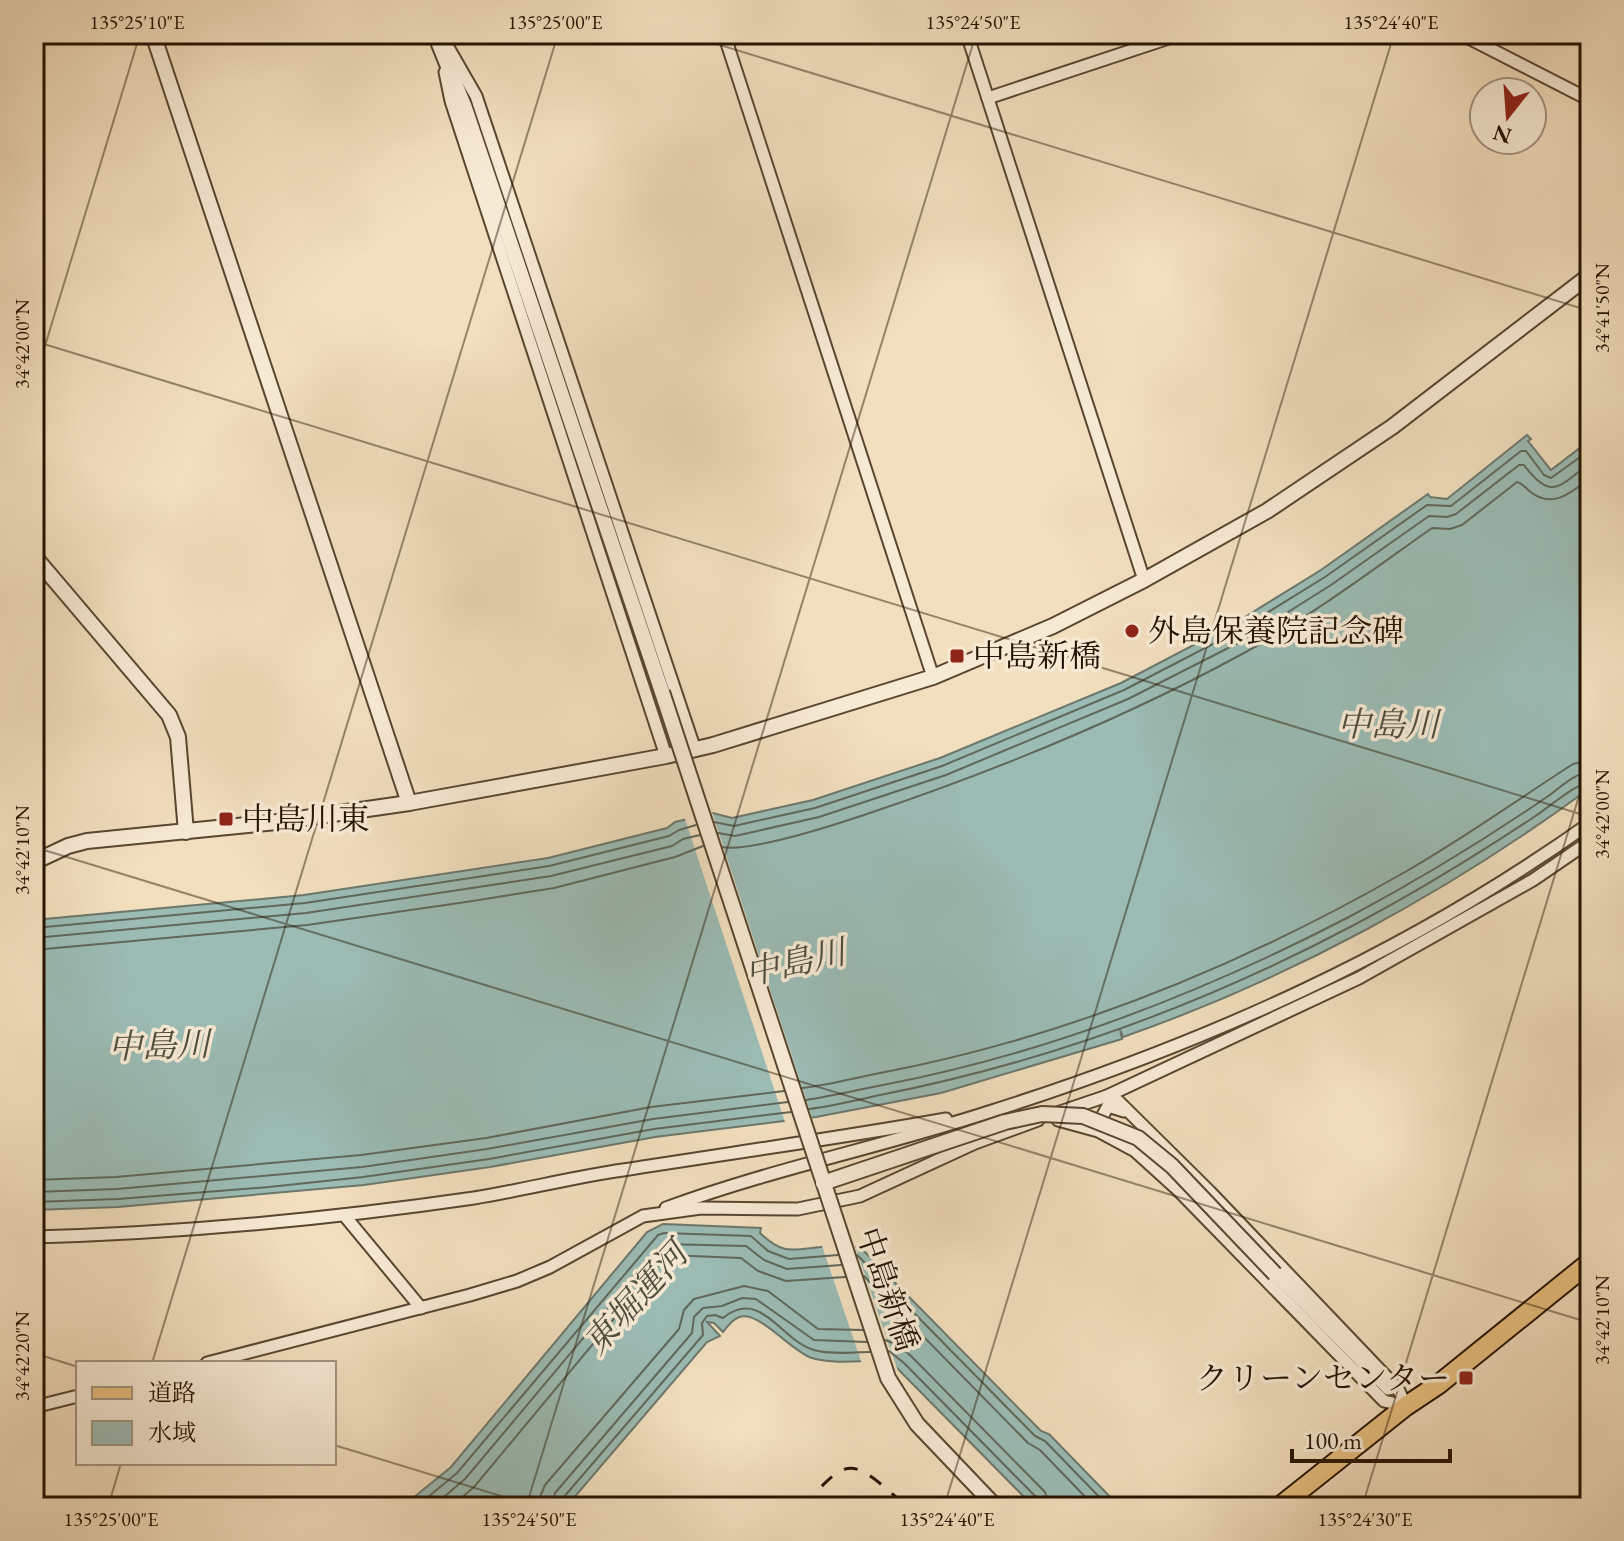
<svg xmlns="http://www.w3.org/2000/svg" width="1624" height="1541" font-family="'EB Garamond','Noto Serif JP',serif">
<style>
.water{fill:#9bbcb5;stroke:#6c786d;stroke-width:2}
.pier{fill:#f2dfbe}
.lines{fill:none;stroke-linecap:round;stroke-linejoin:round}
.shore{stroke:#60685a;stroke-width:2}
.minor-casing{stroke:#584630;stroke-width:15}
.tertiary-casing{stroke:#584630;stroke-width:18}
.primary-casing{stroke:#251300;stroke-width:22}
.minor{stroke:#f7ead5;stroke-width:11}
.tertiary{stroke:#f7ead5;stroke-width:14}
.primary{stroke:#e9c07f;stroke-width:18}
.rail{stroke:#251300;stroke-width:3;stroke-dasharray:14 14;stroke-linecap:butt}
.tertiary-bridge-casing{stroke:#584630;stroke-width:18;stroke-linecap:butt}
.tertiary-bridge{stroke:#f7ead5;stroke-width:14}
.ticks{fill:none;stroke:#251300;stroke-width:2;stroke-opacity:0.45}
.poi-dot{fill:#8f2418;stroke:#f7ead5;stroke-width:3}
.labels{text-anchor:middle;stroke-width:7;stroke-linejoin:round;paint-order:stroke}
.poi-label{font-size:32px;fill:#251300;stroke:#f7ead5;text-anchor:start}
.street-label{font-size:32px;fill:#251300;stroke:#f7ead5}
.water-label{font-size:34px;font-style:italic;fill:#4e4e3f;stroke:#f7ead5}
.neatline{fill:none;stroke:#251300;stroke-width:3}
.ticks-label{font-size:20px;text-anchor:middle;fill:#251300}
</style>
<rect width="100%" height="100%" fill="#f2dfbe"/>
<filter id="stains"><feTurbulence type="fractalNoise" baseFrequency=".0025" numOctaves="4"/><feColorMatrix values="0 0 0 0 .2 0 0 0 0 .09 0 0 0 0 .02 0 0 0 .5 -.17"/></filter>
<radialGradient id="worn" r=".72"><stop offset=".6" stop-color="#630" stop-opacity="0"/><stop offset="1" stop-color="#630" stop-opacity=".3"/></radialGradient>
<!-- water -->
<g class="water">
<path d="M1527,435L1531,439L1528,441L1551,470L1590,440V788C1449,892 1289,979 1123,1037L1120,1030L1122,1039L941,1093L816,1117L655,1137L490,1167L364,1185L118,1207L34,1210V920L304,895L548,858L667,828L675,822L713,813L732,818L813,800L940,758L1121,683L1232,625L1321,570L1428,494L1430,497L1447,499Z"/>
<path d="M663,1224L761,1228L760,1233C783,1255 792,1250 820,1247C833,1245 847,1247 860,1247L1041,1431L1049,1434L1120,1507H1034L889,1360C865,1360 835,1365 812,1358C791,1352 757,1307 737,1318C731,1321 727,1327 723,1332L714,1323L707,1322L720,1336L707,1342L566,1507H402L451,1467L647,1232Z"/>
</g>
<!-- pier -->
<g class="pier">
<path d="M711,809L813,1121L786,1125L684,816Z"/>
<path d="M821,1243H854L899,1374L883,1362L862,1364Z"/>
</g>
<g class="lines">
<!-- shore -->
<g class="shore">
<path d="M714,822L734,826L815,808L942,766L1124,690L1236,632L1325,577L1427,505L1451,506L1521,451H1526L1544,475L1551,478L1590,450"/>
<path d="M718,833L735,836L819,817L946,775L1128,699L1242,641L1331,585L1429,516L1447,517L1456,514L1519,465H1524C1552,502 1559,486 1590,463"/>
<path d="M722,847C751,852 834,825 864,815C995,771 1123,719 1244,653C1310,617 1371,571 1432,528L1450,529L1462,525L1517,482C1524,484 1526,489 1532,493C1554,509 1573,491 1590,478"/>
<path d="M34,928L305,903L549,866L669,836L679,830L696,825"/>
<path d="M34,938L306,913L551,876L672,846L683,839L700,835"/>
<path d="M34,950L307,925L466,902L554,888L675,857L703,846"/>
<path d="M802,1088C828,1085 854,1078 880,1073C1065,1038 1241,966 1405,872C1463,839 1517,800 1573,764L1590,760"/>
<path d="M806,1100C832,1096 857,1090 883,1085C1046,1054 1200,994 1347,918C1415,882 1481,842 1544,799C1558,790 1573,773 1590,772"/>
<path d="M809,1109C833,1106 857,1100 880,1095C1048,1062 1201,1006 1352,926C1415,893 1475,856 1534,817C1548,808 1575,784 1590,782"/>
<path d="M34,1180L116,1177L361,1155L486,1138L651,1107L784,1091"/>
<path d="M34,1192L117,1189L362,1167L487,1149L653,1119L788,1102"/>
<path d="M34,1202L118,1199L269,1187L363,1177L489,1159L654,1129L791,1112"/>
<path d="M857,1255L1035,1436L1045,1441L1109,1507"/>
<path d="M864,1276L1028,1443L1040,1450L1095,1507"/>
<path d="M885,1340L898,1345L911,1356L1045,1492L1050,1507"/>
<path d="M889,1351L904,1363L1037,1498L1039,1507"/>
<path d="M416,1507L457,1473L658,1235L664,1233L751,1236L768,1251L789,1259L838,1255"/>
<path d="M432,1507L465,1479L662,1244L746,1246L764,1260L787,1269L841,1265"/>
<path d="M451,1507L474,1487L667,1255L741,1258L758,1271L786,1281L845,1277"/>
<path d="M539,1507L540,1497L545,1485L679,1329L684,1310L694,1299L744,1286L768,1291L818,1329L863,1330"/>
<path d="M551,1507L555,1493L692,1333L694,1317L703,1308L722,1306L742,1298L756,1299L814,1340L867,1342"/>
<path d="M561,1507L563,1498L703,1335L702,1323L707,1316L715,1315L723,1318C761,1287 781,1341 814,1350C831,1355 852,1352 870,1352"/>
</g>
<!-- minor casing -->
<g class="minor-casing">
<g id="minor">
<path d="M724,34L933,677"/>
<path d="M967,34L1144,580"/>
<path d="M1461,34L1590,100"/>
<path d="M449,49L476,96L695,750"/>
<path d="M445,72L451,101L666,756"/>
<path d="M988,98L1181,34"/>
<path d="M1107,1096L1118,1101L1210,1192L1398,1389L1406,1406"/>
<path d="M1057,1113L1107,1096L1359,978L1533,880L1590,841"/>
<path d="M1058,1120L1098,1131L1135,1151L1178,1190L1384,1401L1406,1406"/>
<path d="M1107,1129L1102,1117L1108,1106L1124,1111"/>
<path d="M666,1208C772,1169 885,1146 992,1111C1206,1043 1406,954 1590,823"/>
<path d="M344,1215L421,1308"/>
<path d="M34,1237C181,1233 329,1219 474,1198C524,1190 573,1177 623,1170C731,1153 839,1138 946,1119"/>
<path d="M1275,1274L1388,1389"/>
<path d="M207,1363L470,1295L517,1281L550,1267L643,1216L701,1208L798,1209L860,1196L975,1143L1038,1120"/>
<path d="M34,1407L78,1396"/>
</g>
</g>
<!-- tertiary casing -->
<g class="tertiary-casing">
<g id="tertiary">
<path d="M153,34L409,803"/>
<path d="M435,34L465,108L662,692"/>
<path d="M34,556L169,715L178,737L186,832"/>
<path d="M34,862L68,846L87,841L277,822L409,803L666,756L713,745L933,677L1053,626L1144,580L1267,511L1392,427L1590,275"/>
</g>
</g>
<!-- primary casing -->
<g class="primary-casing">
<path id="primary" d="M1279,1507L1406,1406L1439,1384L1590,1262"/>
</g>
<!-- minor -->
<use href="#minor" class="minor"/>
<!-- tertiary -->
<use href="#tertiary" class="tertiary"/>
<!-- primary -->
<use href="#primary" class="primary"/>
<!-- rail -->
<path class="rail" d="M803,1507C849,1454 851,1458 903,1503"/>
<!-- tertiary-bridge casing -->
<g class="tertiary-bridge-casing">
<g id="tertiary-bridge">
<path d="M662,692L888,1378L917,1424L996,1507"/>
<path d="M823,1183L1005,1122L1042,1114L1083,1116L1138,1138L1172,1166L1275,1274"/>
</g>
</g>
<!-- tertiary-bridge -->
<use href="#tertiary-bridge" class="tertiary-bridge"/>
</g>
<!-- ticks -->
<path class="ticks" d="M684,34L1590,311M34,341L1590,817M34,382L140,34M34,847L1590,1323M34,1353L78,1367M152,1363L558,34M334,1445L537,1507M108,1507L121,1463M526,1507L976,34M944,1507L1394,34M1362,1507L1590,760"/>
<!-- markers -->
<g class="poi-dot">
<circle cx="1132" cy="631" r="8"/>
<rect x="949" y="648" width="16" height="16" rx="4"/>
<rect x="218" y="811" width="16" height="16" rx="4"/>
<rect x="1458" y="1370" width="16" height="16" rx="4"/>
</g>
<g class="labels">
<!-- poi labels -->
<g class="poi-label">
<text x="1148" y="642">外島保養院記念碑</text>
<text x="973" y="667">中島新橋</text>
<text x="242" y="830">中島川東</text>
<text x="1450" y="1389" text-anchor="end">クリーンセンター</text>
</g>
<!-- street labels -->
<g class="street-label">
<text transform="translate(888 1289) rotate(71)" y="11">中島新橋</text>
</g>
<!-- water labels -->
<g class="water-label">
<text x="1388" y="736">中島川</text>
<text transform="translate(795 962) rotate(-13)" y="12">中島川</text>
<text transform="translate(159 1045) rotate(-2)" y="12">中島川</text>
<text transform="translate(635 1298) rotate(-48)" y="12">東堀運河</text>
</g>
</g>
<!-- margin -->
<rect width="1624" height="1541" fill="none" stroke="#f2dfbe" stroke-width="88"/>
<!-- legend -->
<rect x="76" y="1361" width="260" height="104" fill="#f7ead5" stroke="#a39480" stroke-width="2"/>
<rect x="92" y="1387" width="40" height="12" fill="#e9c07f" stroke="#a39480" stroke-width="2"/>
<text x="148" y="1401" font-size="24" fill="#251300">道路</text>
<rect x="92" y="1421" width="40" height="24" fill="#9bbcb5" stroke="#a39480" stroke-width="2"/>
<text x="148" y="1441" font-size="24" fill="#251300">水域</text>
<!-- north arrow -->
<g transform="translate(1508 116) rotate(197)"><circle r="38" fill="#f7ead5" stroke="#a39480" stroke-width="2"/>
<path d="M0-6L14 30L0 20L-14 30Z" fill="#8f2418"/>
<text y="-12" font-size="22" font-weight="bold" text-anchor="middle" fill="#251300">N</text>
</g>
<!-- scale -->
<path d="M1292 1449v12h158v-12" fill="none" stroke="#251300" stroke-width="4"/>
<text x="1304" y="1449" font-size="24" fill="#251300" stroke="#f7ead5" stroke-width="6" paint-order="stroke">100 m</text>
<rect x="44" y="44" width="1536" height="1453" class="neatline"/>
<g class="ticks-label">
<text x="137" y="29">135°25'10"E</text>
<text x="555" y="29">135°25'00"E</text>
<text x="973" y="29">135°24'50"E</text>
<text x="1391" y="29">135°24'40"E</text>
<text transform="translate(1602 308) rotate(-90)" y="7">34°41'50"N</text>
<text transform="translate(22 344) rotate(-90)" y="7">34°42'00"N</text>
<text transform="translate(1602 814) rotate(-90)" y="7">34°42'00"N</text>
<text transform="translate(22 850) rotate(-90)" y="7">34°42'10"N</text>
<text transform="translate(1602 1320) rotate(-90)" y="7">34°42'10"N</text>
<text transform="translate(22 1356) rotate(-90)" y="7">34°42'20"N</text>
<text x="111" y="1526">135°25'00"E</text>
<text x="529" y="1526">135°24'50"E</text>
<text x="947" y="1526">135°24'40"E</text>
<text x="1365" y="1526">135°24'30"E</text>
</g>
<rect width="100%" height="100%" filter="url(#stains)"/>
<rect width="100%" height="100%" fill="url(#worn)"/>
</svg>
